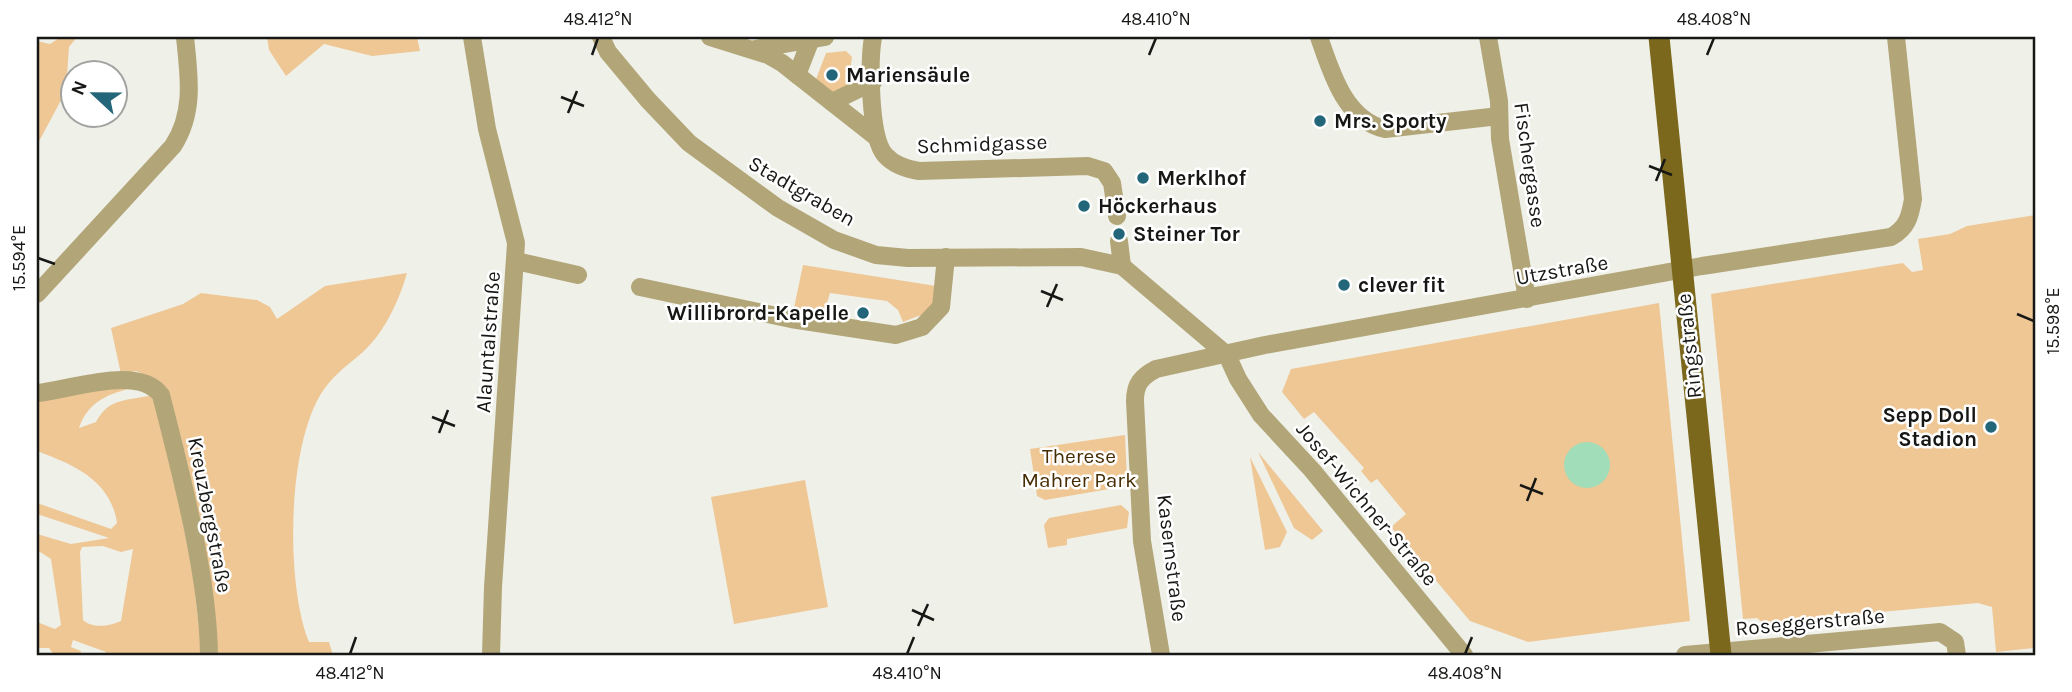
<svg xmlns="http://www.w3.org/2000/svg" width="2072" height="692" font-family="Karla,sans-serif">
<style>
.green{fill:#eec795;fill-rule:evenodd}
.water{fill:#a1ddb8}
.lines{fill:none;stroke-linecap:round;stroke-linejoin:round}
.minor{stroke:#b2a679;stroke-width:18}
.primary{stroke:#7b681c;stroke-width:21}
.ticks{fill:none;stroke:#171815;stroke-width:2.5}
.poi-dot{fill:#246679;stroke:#fff;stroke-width:2.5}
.labels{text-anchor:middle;stroke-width:5;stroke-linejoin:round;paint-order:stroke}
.poi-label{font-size:21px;font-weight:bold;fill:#171815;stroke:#fff;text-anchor:start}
.street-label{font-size:21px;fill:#171815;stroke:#fff}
.park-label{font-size:21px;fill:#472d03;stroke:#fff}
.neatline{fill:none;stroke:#171815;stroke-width:2.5}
.ticks-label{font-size:18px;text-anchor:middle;fill:#171815}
</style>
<rect width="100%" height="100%" fill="#eff0e8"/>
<!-- green -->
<g class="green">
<path d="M61,37H77L69,47L66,91L37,145V41L50,44Z"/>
<path d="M267,37H417L420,51L372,56L324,44L286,76L269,50Z"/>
<path d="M846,51L852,57L848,87L834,94L815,82L826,53Z"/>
<path d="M2035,215V648L1996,652L1992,607L1978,603L1763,623L1757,618L1743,619L1711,294L1903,263L1912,272L1923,270L1918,239L1950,234L1967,226Z"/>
<path d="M803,265L936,286L934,303L921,315L903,322L898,310L887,301L830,293L824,313L794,308Z"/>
<path d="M407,273C400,298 386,329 367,348C355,360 339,370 328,384C286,434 285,584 309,642H329L333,655H218L211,611L156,380L136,371L121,374L111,328L183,304L201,293L257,300L270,307L277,319L325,286Z"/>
<path d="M1659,303L1690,621L1528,642L1470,621L1391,527L1406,514L1377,479L1371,483L1361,471L1364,468L1314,412L1304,419L1282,392L1291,369Z"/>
<path d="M100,387L128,389C105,395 87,404 79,428L96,422C109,397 128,401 153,395L158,398L193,573L202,655H106V652L73,640L71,647L81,651L80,655H54L49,648H37V622L55,629L61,625L51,559L37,550V534L71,544L109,538L37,514V503L111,529L117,523C111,480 72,464 37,451V398ZM103,546L121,552L133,549L121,621C110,626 93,629 83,620L80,552L82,547Z"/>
<path d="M1125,435L1127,480L1121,487L1045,500L1037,496L1030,449Z"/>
<path d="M1258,452L1323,531L1312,540L1294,528Z"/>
<path d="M1250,457L1287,532L1280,547L1265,550Z"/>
<path d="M805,480L828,607L734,624L711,497Z"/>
<path d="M1121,505L1129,512L1127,528L1067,539V545L1048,548L1044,525L1049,518Z"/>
</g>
<!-- water -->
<circle class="water" cx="1587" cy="465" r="23"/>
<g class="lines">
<!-- minor -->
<g class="minor">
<path d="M472,37L487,129L516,243L493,587L491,655"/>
<path d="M601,37L608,52L648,100L689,143L778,208L834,240L876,255L908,258L1081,257L1122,266L1227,355L1238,379L1261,415L1312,470L1464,655"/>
<path d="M710,37L768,55L782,63L876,137"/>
<path d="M873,37C869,61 869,137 885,155C894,165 906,169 919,171L1088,166L1104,171L1112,183L1117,216"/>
<path d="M1319,37C1331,72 1345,120 1385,129L1499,116"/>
<path d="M1488,37L1499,101L1500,139L1527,299"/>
<path d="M755,49L825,37"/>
<path d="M797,75L811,39"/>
<path d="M832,102L873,82"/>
<path d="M1119,241L1122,266"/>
<path d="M516,261L578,275"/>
<path d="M640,287L791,319L896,335L922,327L941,307L946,257"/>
<path d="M37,294L173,146C195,112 189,76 185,37"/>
<path d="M37,393C71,390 138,364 161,395C181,473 208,576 209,655"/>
<path d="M1161,655L1142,541L1135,401C1135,384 1141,377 1156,369L1265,345L1702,266L1891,237C1907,228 1910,217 1913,199L1896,37"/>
<path d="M1685,655L1940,632L1955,642L1957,655"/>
</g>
<!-- primary -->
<path class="primary" d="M1659,37L1721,655"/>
</g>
<!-- ticks -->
<path class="ticks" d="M592,55L598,38M1149,55L1156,38M1707,55L1714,38M561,97L584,106M568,113L577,91M1649,166L1672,175M1656,181L1665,159M38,258L55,264M1041,291L1063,300M1047,307L1057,284M2017,314L2034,321M432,417L455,426M439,433L448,410M1520,485L1543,494M1527,501L1536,478M912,610L934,620M918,626L928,604M350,654L356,637M907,654L914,637M1465,654L1472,637"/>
<!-- markers -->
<g class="poi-dot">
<circle cx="832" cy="75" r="7"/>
<circle cx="1320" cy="121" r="7"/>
<circle cx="1143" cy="178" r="7"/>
<circle cx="1084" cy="206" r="7"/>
<circle cx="1119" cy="234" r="7"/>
<circle cx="1344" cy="285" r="7"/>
<circle cx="863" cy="313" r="7"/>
<circle cx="1991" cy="427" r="7"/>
</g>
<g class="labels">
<!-- poi labels -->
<g class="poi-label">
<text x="846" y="82">Mariensäule</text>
<text x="1334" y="128">Mrs. Sporty</text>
<text x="1157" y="185">Merklhof</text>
<text x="1098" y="213">Höckerhaus</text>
<text x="1133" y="241">Steiner Tor</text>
<text x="1358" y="292">clever fit</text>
<text x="849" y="320" text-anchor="end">Willibrord-Kapelle</text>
<text x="1977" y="422" text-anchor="end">Sepp Doll<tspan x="1977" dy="24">Stadion</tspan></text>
</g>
<!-- street labels -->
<g class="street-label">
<text transform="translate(982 144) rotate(-2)" y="7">Schmidgasse</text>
<text transform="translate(1530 165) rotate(82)" y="7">Fischergasse</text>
<text transform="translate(802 191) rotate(30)" y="7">Stadtgraben</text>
<text transform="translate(1562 270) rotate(-10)" y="7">Utzstraße</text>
<text transform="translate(488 342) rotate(-86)" y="7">Alauntalstraße</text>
<text transform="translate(1689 346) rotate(-96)" y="7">Ringstraße</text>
<text transform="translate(1367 504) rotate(50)" y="7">Josef-Wichner-Straße</text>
<text transform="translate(210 515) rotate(79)" y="7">Kreuzbergstraße</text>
<text transform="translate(1172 558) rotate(83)" y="7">Kasernstraße</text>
<text transform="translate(1810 622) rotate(-5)" y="7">Roseggerstraße</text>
</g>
<!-- park labels -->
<g class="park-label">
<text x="1079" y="463">Therese<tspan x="1079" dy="24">Mahrer Park</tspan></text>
</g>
</g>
<!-- border -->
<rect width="2072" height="692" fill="none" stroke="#ffffff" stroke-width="77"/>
<!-- north arrow -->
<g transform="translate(94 94) rotate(292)"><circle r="33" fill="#ffffff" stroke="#a2a3a1" stroke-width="2"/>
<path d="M0-5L12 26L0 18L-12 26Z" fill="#246679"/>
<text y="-10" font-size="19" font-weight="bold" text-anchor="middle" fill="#171815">N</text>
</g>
<rect x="38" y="38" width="1996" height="616" class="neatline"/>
<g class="ticks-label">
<text x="598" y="25">48.412°N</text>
<text x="1156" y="25">48.410°N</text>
<text x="1714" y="25">48.408°N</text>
<text transform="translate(19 258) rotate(-90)" y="6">15.594°E</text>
<text transform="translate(2053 321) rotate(-90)" y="6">15.598°E</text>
<text x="350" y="679">48.412°N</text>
<text x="907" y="679">48.410°N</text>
<text x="1465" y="679">48.408°N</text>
</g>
</svg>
